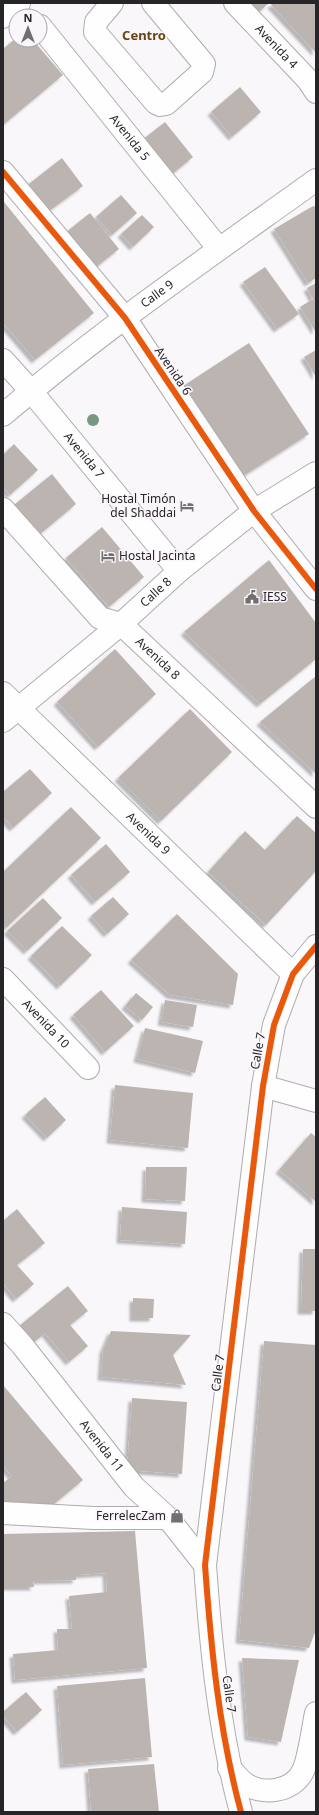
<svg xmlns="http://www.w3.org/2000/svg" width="319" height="1815" font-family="'Noto Sans',sans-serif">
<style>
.building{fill:#bcb4b1;filter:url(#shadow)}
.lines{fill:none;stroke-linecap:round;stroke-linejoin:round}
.minor-casing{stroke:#adacae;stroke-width:24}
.minor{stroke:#fefefe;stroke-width:22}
.cycleway-casing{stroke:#faf6fb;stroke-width:8}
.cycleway{stroke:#e8590c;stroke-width:6}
.tree{fill:#799683}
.labels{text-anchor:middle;stroke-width:3;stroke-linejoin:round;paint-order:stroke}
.street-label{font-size:12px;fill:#272527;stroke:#faf6fb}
.poi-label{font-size:12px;fill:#272527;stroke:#faf6fb;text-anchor:end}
.neighbourhood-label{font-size:13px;font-weight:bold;fill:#66450f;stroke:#faf6fb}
</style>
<defs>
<filter id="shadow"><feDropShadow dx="-3.5" dy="3.5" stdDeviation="1" flood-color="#0004"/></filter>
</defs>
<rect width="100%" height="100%" fill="#f9f7fa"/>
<!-- building -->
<g class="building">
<path d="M237,3H269L252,18Z"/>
<path d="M273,3H316V53L271,5Z"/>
<path d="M16,38V40H33L63,75L3,125V49Z"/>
<path d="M240,87L261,112L232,137L211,112Z"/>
<path d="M165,122L193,157L165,180L137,144Z"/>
<path d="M62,158L83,186L41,217L21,190Z"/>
<path d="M121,195L137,213L112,235L96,217Z"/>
<path d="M4,202L94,313L35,360L3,323Z"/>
<path d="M313,206L316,207V278L308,283L274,229Z"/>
<path d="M90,213L119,249L90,272L60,237Z"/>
<path d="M142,215L154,227L133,247L121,234Z"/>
<path d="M265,267L299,314L277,329L243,282Z"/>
<path d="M316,283V330L315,331L300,307L313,299L307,288Z"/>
<path d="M249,343L309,434L240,478L180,388Z"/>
<path d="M316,350V377L304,357Z"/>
<path d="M14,444L38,470L10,495L3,487V455Z"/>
<path d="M52,474L76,504L39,535L14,505Z"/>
<path d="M102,527L144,577L109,607L66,558Z"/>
<path d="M269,560L316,623V659L260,704L184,632Z"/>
<path d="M115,649L156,694L98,747L57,702Z"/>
<path d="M316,676V774L260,722Z"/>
<path d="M190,709L232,752L161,821L118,778Z"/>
<path d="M30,769L52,793L13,828L3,817V792Z"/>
<path d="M71,807L101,838L6,928L3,924V872Z"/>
<path d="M297,816L316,833V871L266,925L208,872L245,831L265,850Z"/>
<path d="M106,844L130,872L95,902L71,875Z"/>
<path d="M113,897L129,914L107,934L91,916Z"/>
<path d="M43,898L62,918L27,951L7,931Z"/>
<path d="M177,914L238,974L233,1005L170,995L131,960Z"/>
<path d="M62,926L92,955L60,986L31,956Z"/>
<path d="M101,990L134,1026L105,1052L73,1015Z"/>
<path d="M136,993L153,1007L142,1020L125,1006Z"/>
<path d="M165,1000L197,1005L193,1027L161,1022Z"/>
<path d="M145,1028L203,1041L195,1073L137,1059Z"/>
<path d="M115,1085L193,1093L188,1148L110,1140Z"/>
<path d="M45,1097L66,1120L47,1138L25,1115Z"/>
<path d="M311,1133L316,1137V1202L279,1170Z"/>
<path d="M146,1167H187L185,1201L145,1199Z"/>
<path d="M122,1207L187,1212L185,1244L120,1240Z"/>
<path d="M17,1209L45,1243L17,1265L34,1284L16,1299L3,1283V1221Z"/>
<path d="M303,1249H316V1311H301Z"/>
<path d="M68,1286L88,1311L70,1325L88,1346L69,1362L45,1333L33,1343L19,1326Z"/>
<path d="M133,1298L154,1299L153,1318H133Z"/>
<path d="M111,1331L191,1335L173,1355L186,1385L101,1377L103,1350Z"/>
<path d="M264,1341L316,1345V1630L309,1648L239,1640Z"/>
<path d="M3,1385L83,1480L48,1509L3,1507V1483L12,1476L3,1466Z"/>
<path d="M132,1398L187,1402L182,1474L127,1470Z"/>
<path d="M135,1531L147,1668L15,1680L13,1654L58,1650L57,1629H72L69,1596L107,1592L106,1573L76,1575V1580L33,1581L34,1587H3V1534Z"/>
<path d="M242,1658L299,1660L281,1742L248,1737Z"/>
<path d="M145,1678L152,1757L63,1765L57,1686Z"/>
<path d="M26,1692L42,1710L17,1732L3,1716V1712Z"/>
<path d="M154,1764L159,1812H91L88,1769Z"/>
</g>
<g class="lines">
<!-- minor casing -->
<g class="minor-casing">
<g id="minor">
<path d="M112,3L96,22L95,32L156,103L160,105L166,104L202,72L204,64L153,3"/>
<path id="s1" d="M235,3L308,80L316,92"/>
<path d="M3,17L19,3"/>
<path id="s2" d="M40,26L219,249"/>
<path d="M3,172L125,318L254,511L316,589"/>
<path id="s3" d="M3,360L31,391L179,571"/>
<path id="s4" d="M3,415C102,330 210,256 316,180"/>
<path id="s5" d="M3,509L100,618L121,624L316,807"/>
<path id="s6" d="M3,693L293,974"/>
<path id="s7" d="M3,721L121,624L179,571L254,511L316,473"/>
<path id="s8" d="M3,979L88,1068"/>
<path d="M263,1086L316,1101"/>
<path id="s9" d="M3,1324L22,1345L134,1487L168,1518L205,1565"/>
<path d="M3,1513L93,1518H168"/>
<path d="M229,1768C234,1772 239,1779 244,1783C262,1796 293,1792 303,1771C309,1759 313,1727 316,1713"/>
<path d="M241,1812C219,1731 211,1648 205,1565L263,1086L274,1025L293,974L316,946"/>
</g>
</g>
<!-- minor -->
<use href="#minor" class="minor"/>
<!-- cycleway casing -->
<g class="cycleway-casing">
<g id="cycleway">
<path d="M3,172L125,318L254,511L316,589"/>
<path d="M241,1812C219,1731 211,1648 205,1565L263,1086L274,1025L293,974L316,946"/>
</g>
</g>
<!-- cycleway -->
<use href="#cycleway" class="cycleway"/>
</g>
<!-- trees -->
<circle class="tree" cx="93" cy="420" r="6"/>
<!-- icons -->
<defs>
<g id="hotel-bare" transform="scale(1.08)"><path d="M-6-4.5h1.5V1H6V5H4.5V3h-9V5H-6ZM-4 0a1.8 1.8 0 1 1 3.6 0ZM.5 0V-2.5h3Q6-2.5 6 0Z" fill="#706e71" stroke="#faf6fb" stroke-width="2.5" paint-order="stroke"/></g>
<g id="civic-bare" transform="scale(1.08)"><path d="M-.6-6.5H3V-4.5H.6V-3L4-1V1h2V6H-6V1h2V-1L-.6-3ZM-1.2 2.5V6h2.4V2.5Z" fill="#706e71" stroke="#faf6fb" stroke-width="2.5" paint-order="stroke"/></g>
<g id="shop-bare" transform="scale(1.08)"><path d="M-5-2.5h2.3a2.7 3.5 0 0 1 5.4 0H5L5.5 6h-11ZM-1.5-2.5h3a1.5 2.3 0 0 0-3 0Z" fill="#706e71" stroke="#faf6fb" stroke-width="2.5" paint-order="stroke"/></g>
</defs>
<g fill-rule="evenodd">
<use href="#hotel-bare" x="187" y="506"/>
<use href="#hotel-bare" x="108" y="556"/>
<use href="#civic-bare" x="252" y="597"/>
<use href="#shop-bare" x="177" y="1516"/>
</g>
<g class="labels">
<!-- street labels -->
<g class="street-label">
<text dy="4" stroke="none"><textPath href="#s1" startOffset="60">Avenida 4</textPath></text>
<text dy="4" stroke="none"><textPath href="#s2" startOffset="143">Avenida 5</textPath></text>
<text dy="4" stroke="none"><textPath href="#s4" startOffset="196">Calle 9</textPath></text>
<text transform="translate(173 371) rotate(56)" y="4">Avenida 6</text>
<text dy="4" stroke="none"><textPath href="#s3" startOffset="125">Avenida 7</textPath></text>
<text dy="4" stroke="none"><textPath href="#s7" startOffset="200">Calle 8</textPath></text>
<text dy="4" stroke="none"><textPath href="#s5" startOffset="218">Avenida 8</textPath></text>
<text dy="4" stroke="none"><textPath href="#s6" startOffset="202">Avenida 9</textPath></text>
<text dy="4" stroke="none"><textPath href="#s8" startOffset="62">Avenida 10</textPath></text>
<text transform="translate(258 1051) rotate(-80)" y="4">Calle 7</text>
<text transform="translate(218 1373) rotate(-83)" y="4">Calle 7</text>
<text dy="4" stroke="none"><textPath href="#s9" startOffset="157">Avenida 11</textPath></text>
<text transform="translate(229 1694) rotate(82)" y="4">Calle 7</text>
</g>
<!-- poi labels -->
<g class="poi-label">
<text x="176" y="503">Hostal Timón<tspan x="176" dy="14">del Shaddai</tspan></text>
<text x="119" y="560" text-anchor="start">Hostal Jacinta</text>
<text x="263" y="601" text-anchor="start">IESS</text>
<text x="166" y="1520">FerrelecZam</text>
</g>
<!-- neighbourhood labels -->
<g class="neighbourhood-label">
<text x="144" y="40">Centro</text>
</g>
</g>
<!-- border -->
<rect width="319" height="1815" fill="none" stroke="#272527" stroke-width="8"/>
<!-- north arrow -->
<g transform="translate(28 28)"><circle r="19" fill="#faf6fb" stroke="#a6a2a6"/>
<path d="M0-3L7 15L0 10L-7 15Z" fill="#706e71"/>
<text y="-6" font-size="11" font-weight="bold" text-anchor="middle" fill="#272527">N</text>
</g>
</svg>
